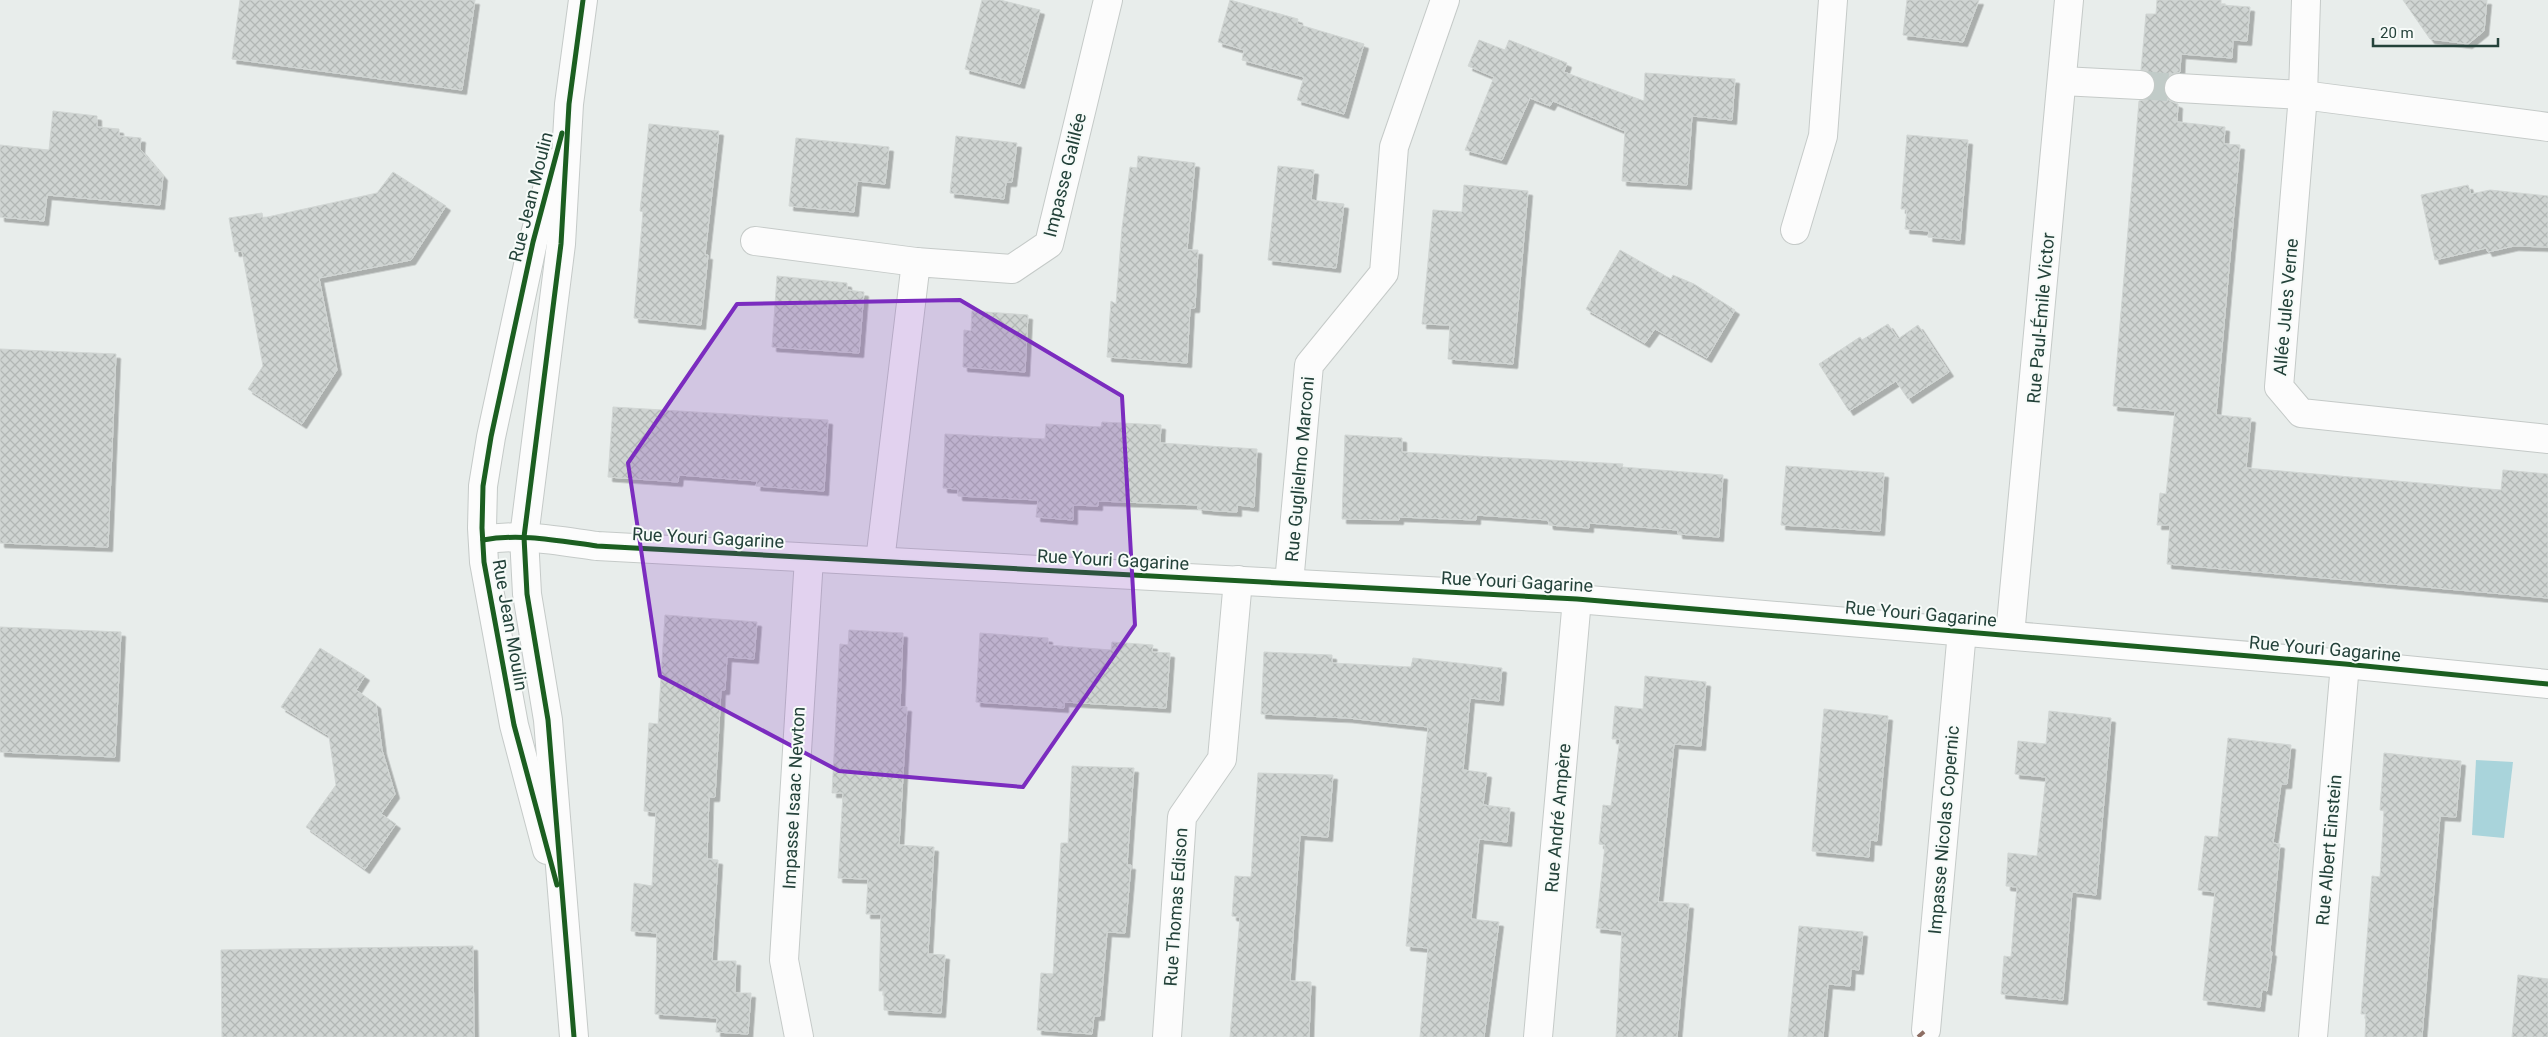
<svg xmlns="http://www.w3.org/2000/svg" width="2548" height="1037" font-family="Roboto,sans-serif">
<style>
.water{fill:#a9d4db}
.building{fill:url(#building-cross-hatch);stroke:#d1d6d4;filter:url(#shadow)}
.lines{fill:none;stroke-linecap:round;stroke-linejoin:round}
.street-tunnel{stroke:#c1cbc8;stroke-width:28;stroke-dasharray:28 14;stroke-linecap:butt}
.street-casing{stroke:#c5cac8;stroke-width:30}
.street{stroke:#fcfcfc;stroke-width:28}
.quiet{stroke:#8d6e63;stroke-width:4;stroke-dasharray:8 4;stroke-linecap:butt}
.cycleway-casing{stroke:#f7fbf9;stroke-width:8}
.cycleway{stroke:#1b5e20;stroke-width:5}
.marked{fill:#7b2cbf;fill-opacity:0.2;stroke:#7b2cbf;stroke-width:4;stroke-linejoin:round}
.labels{text-anchor:middle;stroke-width:4;stroke-linejoin:round;paint-order:stroke}
.street-label{font-size:18px;fill:#24423a;stroke:#f7fbf9}
</style>
<defs>
<pattern id="building-cross-hatch" width="8" height="8" patternUnits="userSpaceOnUse" patternTransform="scale(1.25)"><rect width="8" height="8" fill="#cfd4d2"/><path d="M0 0l8 8M0 8l8-8" fill="none" stroke="#b2b7b5"/></pattern>
<filter id="shadow"><feDropShadow dx="4.5" dy="4.5" stdDeviation="0" flood-color="#0004"/></filter>
</defs>
<rect width="100%" height="100%" fill="#e8edeb"/>
<!-- water -->
<path class="water" d="M2476,760L2513,762L2504,838L2472,835Z"/>
<!-- building -->
<g class="building">
<path d="M240,0H475L462,90L232,59Z"/>
<path d="M982,0H1000L1040,10L1020,84L965,69Z"/>
<path d="M1230,0L1298,19L1297,24L1364,44L1344,114L1297,100L1304,77L1242,60L1244,50L1218,42Z"/>
<path d="M1907,0H1979L1963,42L1903,35Z"/>
<path d="M2157,0H2221V5L2250,7L2247,41L2233,40L2232,58L2181,54L2180,72L2172,74L2166,79L2163,88L2165,95L2170,101L2178,104L2177,122L2225,127L2224,144L2240,145L2216,415L2251,418L2246,468L2501,490L2503,470L2548,474V598L2167,564L2170,525H2157L2160,493L2166,494L2175,411L2113,406L2139,101L2148,99L2153,94L2156,86L2154,77L2149,72L2141,70L2146,14H2156Z"/>
<path d="M2403,0H2487L2484,31L2468,44L2430,39Z"/>
<path d="M1479,40L1505,50L1509,40L1567,63L1564,72L1644,101L1645,73L1735,79L1732,120L1692,116L1687,185L1622,181L1625,131L1553,101L1550,106L1530,98L1502,160L1465,150L1494,77L1468,66Z"/>
<path d="M53,111L97,116V127L119,129V136L141,138L140,149L163,176L160,205L47,195L44,221L0,217V145L49,150Z"/>
<path d="M649,124L719,131L705,255H708L701,325L634,318L643,212L640,211Z"/>
<path d="M1907,135L1968,140L1960,240L1928,237L1929,231L1905,229L1907,209H1901Z"/>
<path d="M956,136L1017,143L1012,182H1006L1004,199L950,193Z"/>
<path d="M796,138L889,147L885,184L857,181L854,212L789,206Z"/>
<path d="M1138,156L1195,163L1187,250H1198L1195,308H1190L1187,363L1107,357L1111,301L1116,304L1122,228L1130,167L1137,168Z"/>
<path d="M1278,166L1314,170L1311,200L1344,204L1336,268L1268,260Z"/>
<path d="M393,172L446,206L411,260L319,278L337,370L302,424L248,389L263,366L242,251L235,252L229,218L262,213L263,218L377,193Z"/>
<path d="M1464,185L1528,191L1513,364L1448,359L1450,325L1422,324L1433,210L1462,212Z"/>
<path d="M2468,185L2471,194L2490,190L2548,196V247L2514,246L2488,252L2486,248L2435,260L2421,195Z"/>
<path d="M1620,250L1671,279L1673,275L1694,284L1735,310L1707,358L1655,329L1645,343L1586,309Z"/>
<path d="M777,276L847,283V290L864,292L859,353L772,347Z"/>
<path d="M972,311L1028,315L1025,372L963,367L964,330L971,331Z"/>
<path d="M1888,324L1898,339L1918,325L1949,372L1908,399L1896,381L1849,411L1819,364L1860,337L1862,340Z"/>
<path d="M0,349L116,354L108,547L0,543Z"/>
<path d="M613,407L828,420L824,491L756,486L757,481L679,475L678,482L608,477Z"/>
<path d="M1102,422L1161,425L1160,443L1257,449L1254,507L1237,505V512L1217,511L1198,509V505L1098,501V506L1073,505V520L1036,517L1038,500L958,496V489L943,488L945,434L1045,439L1046,424L1101,427Z"/>
<path d="M1345,435L1402,438V452L1623,464L1622,467L1723,475L1719,537L1678,534V530L1589,523V528L1549,525L1548,520L1476,515V520L1399,517V520L1342,519Z"/>
<path d="M1786,466L1884,473L1880,531L1781,525Z"/>
<path d="M665,615L757,622L754,659L727,657L725,690H721L715,797H709L707,859L718,860L712,961H736L735,993H751L748,1034L716,1032L717,1018L655,1014L657,933L631,931L634,883L652,886L656,812L644,811L649,723L658,724Z"/>
<path d="M0,627L121,632L115,757L0,752Z"/>
<path d="M849,630L903,633L900,707H907L899,845L934,847L928,954L945,955L941,1013L884,1010V991H879L881,914H866L868,879L838,878L843,793H832L840,644L848,645Z"/>
<path d="M980,633L1048,638V645L1111,650L1112,642L1153,645L1152,652L1170,653L1166,708L1064,702V708L976,702Z"/>
<path d="M320,648L365,676L356,690L376,704L382,750L395,794L381,814L396,824L365,869L306,827L336,785L329,736L281,707Z"/>
<path d="M1264,652L1332,655V663L1411,667L1413,658L1502,668L1499,701L1470,698L1463,770L1487,773L1483,805L1510,808L1507,842L1479,839L1471,919L1499,922L1484,1037H1420L1428,948L1406,946L1428,727L1348,718L1261,714Z"/>
<path d="M1645,676L1706,682L1701,746L1674,744L1658,902L1689,904L1677,1037H1616L1622,931L1596,928L1605,845L1599,844L1603,805L1611,806L1620,739H1612L1615,706L1643,709Z"/>
<path d="M1824,709L1888,716L1877,841L1870,840L1869,857L1812,851Z"/>
<path d="M2049,711L2111,718L2096,895L2072,892L2063,1000L2001,994L2004,956L2011,957L2017,887L2006,886L2008,853L2037,856L2046,777L2015,774L2018,741L2046,744Z"/>
<path d="M2228,738L2291,745L2287,784H2281L2273,843L2280,844L2270,951L2272,952L2267,991L2262,989L2260,1007L2203,1000L2215,892L2198,890L2205,836L2218,837Z"/>
<path d="M2384,753L2461,761L2456,817L2440,816L2422,1037H2365L2366,1014H2361L2372,876L2380,877L2384,811L2380,810Z"/>
<path d="M1072,766L1134,768L1127,865H1131L1125,933L1107,932L1100,1016H1094L1092,1034L1037,1030L1041,973L1053,974L1061,843H1068Z"/>
<path d="M1258,773L1333,775L1328,837L1300,835L1290,981L1311,982L1309,1037H1230L1240,917L1232,916L1235,876L1251,877Z"/>
<path d="M1799,926L1863,932L1859,970L1851,969L1850,986L1828,984L1823,1037H1788Z"/>
<path d="M473,946L474,1037H222L221,950Z"/>
<path d="M2518,975L2548,979V1037H2512Z"/>
</g>
<g class="lines">
<!-- street-tunnel -->
<path class="street-tunnel" d="M2140,85L2179,88"/>
<!-- street casing -->
<g class="street-casing">
<g id="street">
<path d="M2306,0L2303,95L2279,387L2301,413L2548,439"/>
<path d="M2062,81L2140,85"/>
<path d="M2179,88L2303,95L2548,127"/>
<path d="M1795,230L1823,136L1833,0"/>
<path d="M755,241L916,262"/>
<path d="M483,540C521,533 559,541 597,546L1577,599L2345,664L2548,684"/>
<path d="M880,561L916,262L1012,269L1049,244L1108,0"/>
<path d="M1289,583L1309,365L1384,273L1394,147L1445,0"/>
<path d="M2010,635L2069,0"/>
<path d="M547,850L514,725L484,562L482,528L483,486L491,437L533,242L554,163"/>
<path d="M1926,1030L1962,631"/>
<path d="M574,1037L548,720L527,594L524,537L561,244L569,104L583,0"/>
<path d="M799,1037L784,960L809,558"/>
<path d="M1167,1037L1182,817L1222,759L1238,580"/>
<path d="M1538,1037L1577,599"/>
<path d="M2313,1037L2345,664"/>
</g>
</g>
<!-- street -->
<use href="#street" class="street"/>
<!-- quiet -->
<path class="quiet" d="M1918,1037L1926,1030"/>
<!-- cycleway casing -->
<g class="cycleway-casing">
<g id="cycleway">
<path d="M483,540C521,533 559,541 597,546L1577,599L2345,664L2548,684"/>
<path d="M557,885L514,725L484,562L482,528L483,486L491,437L533,242L562,133"/>
<path d="M574,1037L548,720L527,594L524,537L561,244L569,104L583,0"/>
</g>
</g>
<!-- cycleway -->
<use href="#cycleway" class="cycleway"/>
</g>
<!-- marked area -->
<path class="marked" d="M960,300L1122,396L1135,625L1023,787L839,771L660,676L628,463L737,304Z"/>
<g class="labels">
<!-- street labels -->
<g class="street-label">
<text transform="translate(1065 175) rotate(-76)" y="6">Impasse Galilée</text>
<text transform="translate(531 197) rotate(-76)" y="6">Rue Jean Moulin</text>
<text transform="translate(2286 307) rotate(-85)" y="6">Allée Jules Verne</text>
<text transform="translate(2041 318) rotate(-85)" y="6">Rue Paul-Émile Victor</text>
<text transform="translate(1300 469) rotate(-85)" y="6">Rue Guglielmo Marconi</text>
<text transform="translate(708 538) rotate(3)" y="6">Rue Youri Gagarine</text>
<text transform="translate(1113 560) rotate(3)" y="6">Rue Youri Gagarine</text>
<text transform="translate(1517 582) rotate(3)" y="6">Rue Youri Gagarine</text>
<text transform="translate(1921 614) rotate(5)" y="6">Rue Youri Gagarine</text>
<text transform="translate(510 625) rotate(80)" y="6">Rue Jean Moulin</text>
<text transform="translate(2325 649) rotate(5)" y="6">Rue Youri Gagarine</text>
<text transform="translate(794 798) rotate(-87)" y="6">Impasse Isaac Newton</text>
<text transform="translate(1558 818) rotate(-85)" y="6">Rue André Ampère</text>
<text transform="translate(1944 830) rotate(-85)" y="6">Impasse Nicolas Copernic</text>
<text transform="translate(2329 850) rotate(-85)" y="6">Rue Albert Einstein</text>
<text transform="translate(1176 907) rotate(-86)" y="6">Rue Thomas Edison</text>
</g>
</g>
<!-- scale -->
<path d="M2373 38v8h125v-8" fill="none" stroke="#24423a" stroke-width="2.5"/>
<text x="2380" y="38" font-size="15" fill="#24423a" stroke="#f7fbf9" stroke-width="4" paint-order="stroke">20 m</text>
</svg>
